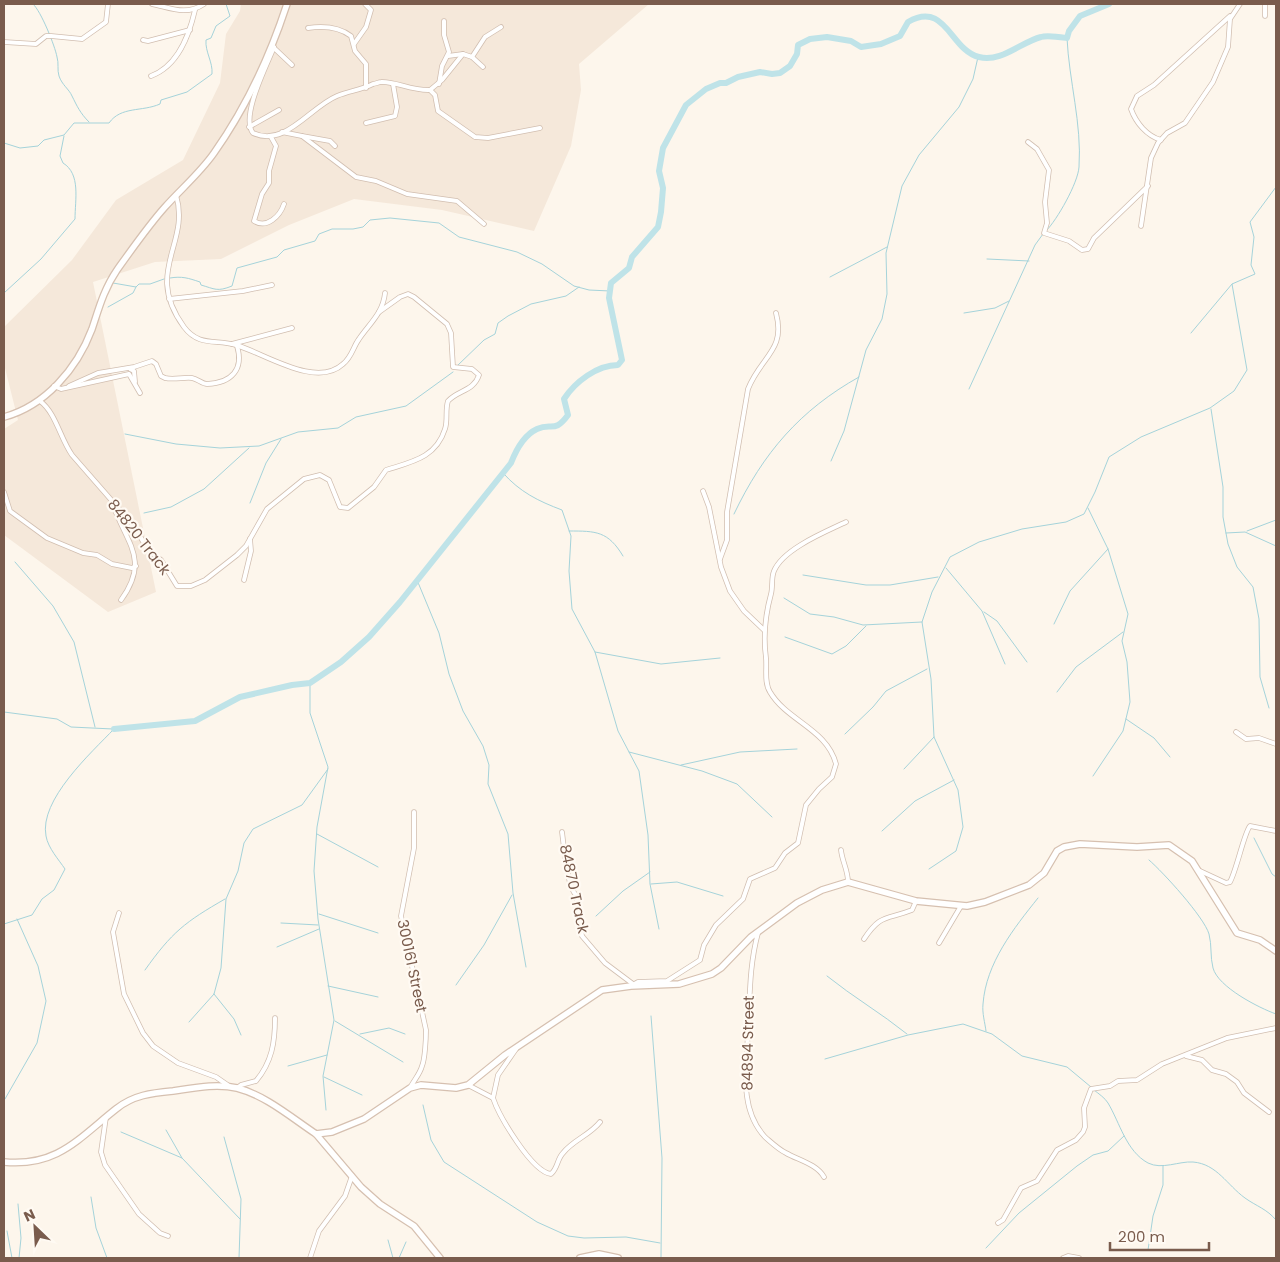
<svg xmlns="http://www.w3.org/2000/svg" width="1280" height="1262" font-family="Poppins,sans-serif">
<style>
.residential{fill:#f5e8da}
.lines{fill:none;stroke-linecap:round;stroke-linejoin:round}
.stream{stroke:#a5d3da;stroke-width:1}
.river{stroke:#bfe3e8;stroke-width:6}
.street-casing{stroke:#d1beb0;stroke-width:5.5}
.secondary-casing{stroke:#d6c0b0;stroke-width:8}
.street{stroke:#fff;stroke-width:4}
.secondary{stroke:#fff;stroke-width:5.5}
.labels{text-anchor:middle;stroke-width:4.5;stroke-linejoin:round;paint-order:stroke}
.street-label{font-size:15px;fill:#7a5c4d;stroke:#fffaf3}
</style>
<rect width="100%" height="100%" fill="#fdf6ec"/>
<!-- residential -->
<path class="residential" d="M241,4H649L579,64L581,90L571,146L534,231L442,210L354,199L289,225L221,259L155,262L93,282L156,592L108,612L4,535V429L18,420L4,364V327L72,260L116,200L183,160L220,83L226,34L240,11Z"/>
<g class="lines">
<!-- stream -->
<g class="stream">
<path d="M33,4C41,11 55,46 57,57C59,63 57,70 59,76C62,85 69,89 72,96C77,106 80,113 89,122"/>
<path d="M4,143L20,148L38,146L44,140L64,135L74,123H109C121,106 142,112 160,104L161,100L187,92L212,74C213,62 205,52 206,40L211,38L216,26L230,16L226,4"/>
<path d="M1046,231C1057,220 1078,183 1079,167C1082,124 1069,81 1067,38"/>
<path d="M987,259L1029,261"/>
<path d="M830,277L887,247"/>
<path d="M170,278C182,276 188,278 200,282L201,285C215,289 217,292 232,286L237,268L277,257L284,250L315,241L319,234L332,229H353L363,227L370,220L390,218L439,223L459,237L517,252L542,264L574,286L589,290L610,291"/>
<path d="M113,283L136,287L139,284H150L164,279"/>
<path d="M4,293L41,259L75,219C75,200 81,174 63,163L60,156L64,136"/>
<path d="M108,307L133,293L136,287"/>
<path d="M964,313L995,308L1009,301"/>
<path d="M1191,333L1232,284"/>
<path d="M457,366L484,340L495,334L498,323L508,316L531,304L566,296L579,287"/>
<path d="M969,389L1035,245L1043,234"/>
<path d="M1211,409L1223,487V517L1228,544L1237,567L1253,587L1259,619L1260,677L1269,708"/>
<path d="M125,434L176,444L220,448L259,446L298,432L338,428L356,417L406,406L453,372"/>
<path d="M831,461L844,431L866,350L882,319L887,294L886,253L902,186L919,155L959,107L973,79L978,57"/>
<path d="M503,473C520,492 538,501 562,510L571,536L569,571L572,609L595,652L618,731L639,771L648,835L650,884L659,929"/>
<path d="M250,503L266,463L281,439"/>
<path d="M1088,508L1108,549L1128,614L1122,641L1127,662L1130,702L1123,731L1093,776"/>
<path d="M144,513L171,507L204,489L249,448"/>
<path d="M734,514C763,453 800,410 859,377"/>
<path d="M569,531C596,531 608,531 623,556"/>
<path d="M1247,531L1276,520"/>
<path d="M1226,533L1245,532L1276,546"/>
<path d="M15,562L53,606L74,642L95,727"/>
<path d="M946,568L982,611L1005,664"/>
<path d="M803,575L866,585H890L938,577"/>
<path d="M417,580L439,633L449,674L463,711L483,746L489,765L488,784L508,834L513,893L526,967"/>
<path d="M784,598L810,614L834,617L863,625L922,622"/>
<path d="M984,612L997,621L1027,662"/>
<path d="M1054,624L1070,591L1108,549"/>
<path d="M785,637L832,654L846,646L866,626"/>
<path d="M595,652L661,664L720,658"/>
<path d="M310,683V713L328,767L317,827L314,871L318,919L334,1020L323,1076L326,1110"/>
<path d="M1057,692L1076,667L1123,632"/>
<path d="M4,712L57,719L71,727L113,729"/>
<path d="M1126,719L1154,738L1170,757"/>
<path d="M845,734L873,707L886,691L927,669"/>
<path d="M629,752L702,771L737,784L772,817"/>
<path d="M681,765L740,752L797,749"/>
<path d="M904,769L934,737"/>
<path d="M882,831L915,801L954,780"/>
<path d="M317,834L378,867"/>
<path d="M1254,838L1272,874L1276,877"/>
<path d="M1149,860C1163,872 1204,917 1209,934C1212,945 1210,957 1213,968C1218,987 1259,1008 1276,1014"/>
<path d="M929,869L956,851L963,827L958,790L934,737L931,679L922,622L932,592L950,557L979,542L1022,529L1066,522L1084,514L1095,492L1109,457L1141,437L1210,408L1234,391L1247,370L1232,284L1255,274L1251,265L1254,237L1250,222L1276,187"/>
<path d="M651,884L677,882L723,896"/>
<path d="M319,914L378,933"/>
<path d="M596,916L623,891L650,872"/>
<path d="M281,923L318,925"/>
<path d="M4,924L32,915L42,899L54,890L65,869C59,860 48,848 46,836C39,800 91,753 114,729"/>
<path d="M277,947L319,929"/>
<path d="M145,970C172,932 185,922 225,899"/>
<path d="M827,976C853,997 881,1013 907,1034"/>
<path d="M456,985L484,945L512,895"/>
<path d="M328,986L378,997"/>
<path d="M214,994L234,1019L241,1035"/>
<path d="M651,1016L662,1158L661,1258"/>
<path d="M335,1021L403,1062"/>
<path d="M189,1022L214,994L221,968L226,899L238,871L244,843L253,829L302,805L328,769"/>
<path d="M986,1031C985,1023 982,1013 983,1004C986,963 1014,928 1038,898"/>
<path d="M360,1034L389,1028L405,1034"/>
<path d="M825,1059L908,1035L963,1024L992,1034L1022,1056L1067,1067L1091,1087"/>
<path d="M288,1066L327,1055"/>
<path d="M324,1077L362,1095"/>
<path d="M1094,1090C1099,1094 1105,1098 1108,1103C1120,1123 1126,1151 1148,1163C1162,1170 1179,1161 1193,1162C1217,1164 1227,1185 1245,1198C1256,1206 1267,1209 1276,1220"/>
<path d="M5,1099L37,1043L46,1001L38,966L17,919"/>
<path d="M423,1105L431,1140L444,1162L537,1222L568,1236L584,1238L626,1237L660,1243"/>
<path d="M166,1130L182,1158"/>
<path d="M121,1132L182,1158L240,1219"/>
<path d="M224,1137L241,1199L239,1258"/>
<path d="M91,1197L96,1228L107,1258"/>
<path d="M18,1204L21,1238L19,1258"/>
<path d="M7,1231L12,1258"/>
<path d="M388,1240L393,1258"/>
<path d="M986,1248L1019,1213L1077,1166L1093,1155L1108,1151L1124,1136"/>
<path d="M1148,1250L1153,1216L1163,1185V1166"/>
<path d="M399,1258L406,1242"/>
</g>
<!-- river -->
<path class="river" d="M114,729L195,721L240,697L292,685L310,683L341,662L369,637L400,602L511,463C516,450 524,435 537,429C552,422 554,434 568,415L564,399C575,382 597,365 618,365L622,360L609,298L611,283L629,268L632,257L658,227L661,212L663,188L659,171L663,148L686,105L706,89L720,83H726L738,77L760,72L772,74L780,73L790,66L797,54L798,45L810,39L827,37L851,41L861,47L881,44L900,36L908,22C946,0 950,50 979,57C1001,63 1021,42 1041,37C1047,35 1060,37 1067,38L1069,31L1080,16L1109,4"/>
<!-- street casing -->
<g class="street-casing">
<g id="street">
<path d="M152,4C171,8 186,16 204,4"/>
<path d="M1265,16V4"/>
<path d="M308,28C322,26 339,27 351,36L355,51L366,64V88"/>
<path d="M143,40L148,41L190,30"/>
<path d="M4,42L36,44L46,36H51L82,39L106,22L108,4"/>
<path d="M354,44L366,27L371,10L365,4"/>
<path d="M274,47C267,65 240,117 253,133C285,148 310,107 337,96C349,91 361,90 373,84C375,84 379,82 381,82C395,81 412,91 430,90L442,80L463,54"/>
<path d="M274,48L292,65"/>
<path d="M448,56L463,54L472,57L485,37L501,27"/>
<path d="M472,57L483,67"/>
<path d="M151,76C178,66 189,36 195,10"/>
<path d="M439,84L442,66L449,52L444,35V21"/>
<path d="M430,90L435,95L438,111L475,137L488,138L540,128"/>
<path d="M366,123L395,116L397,107L393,84"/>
<path d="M249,127L279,110"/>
<path d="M282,132L302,136L356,177L376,181L407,194L457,201L484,224"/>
<path d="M302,136L330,141L335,146"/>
<path d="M271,137L276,146L269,171V183L262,194L254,221C267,229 280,216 284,204"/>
<path d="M1161,140C1147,136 1136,123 1131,109L1137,96L1154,85L1230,16"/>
<path d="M1028,142L1037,149L1049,170L1045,202L1047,223L1044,233L1069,241L1082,250L1088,249L1094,238L1148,186"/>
<path d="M176,195C191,244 143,271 184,327C199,347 216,339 236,345C264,353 316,389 343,364C352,357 353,347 359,339C370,323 383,313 385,293"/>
<path d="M1141,226L1151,158L1158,143L1167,133L1185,123L1213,82L1228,47L1230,19L1240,4"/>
<path d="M169,299L243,291L272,285"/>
<path d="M232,344L292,328"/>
<path d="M130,369L134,371L135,382"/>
<path d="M54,386L61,389L129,374L140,393"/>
<path d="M69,386L98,373L134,367L152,361L156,364L161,376L165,378C174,380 184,377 192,378C198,379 202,384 207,384C232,383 244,369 237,346"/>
<path d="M40,401C56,413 60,438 72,455L134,526L148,550L161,560L177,586H191L205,580L237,555L246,546L267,509L304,479L320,475L329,480L340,507L348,508L374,487L386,470C411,462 436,458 445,429C448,420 445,410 448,401C458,390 474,391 479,375L472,369L453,367L451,333L447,324L414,297L408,294L400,297L379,312"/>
<path d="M703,491L709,507L721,567L730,591L744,611L764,630"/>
<path d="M4,492L10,511L47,538L83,553L97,555L112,564L132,568L136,566"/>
<path d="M113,505C127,544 150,560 121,600"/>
<path d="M720,559L727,540V512L748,389C761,356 786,351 776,313"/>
<path d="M244,580L251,551L250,539"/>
<path d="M1236,732L1246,739L1259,738L1276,744"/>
<path d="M562,832C564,846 567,887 576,895L582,936L605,963L633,984"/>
<path d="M841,850C842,861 848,870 848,882"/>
<path d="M1198,870L1226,883L1230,882C1237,869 1244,833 1250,826L1276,831"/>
<path d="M119,913L113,932L124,994L143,1033L153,1046L178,1063L216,1077L229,1086"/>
<path d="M758,933C749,966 750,998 748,1031C747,1066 738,1108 765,1137C772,1143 778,1149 786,1153C798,1160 817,1164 824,1177"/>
<path d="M864,939C881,913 887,920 912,910L916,901"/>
<path d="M939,943L961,906"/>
<path d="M631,986L638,982L667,981L700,960L704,945L716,925L743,899L750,879L775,868L785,853L798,843L806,805L819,789L832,777L836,764C827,729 787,721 770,692C764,683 767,669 766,658C763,636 765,616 771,594C773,587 771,578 774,571C783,549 825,532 846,522"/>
<path d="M1186,1056L1202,1060L1212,1070L1226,1074L1237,1082L1244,1093L1269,1112"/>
<path d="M468,1085L493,1098C499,1116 532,1172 551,1174C558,1168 557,1159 563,1153C573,1140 590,1135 600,1122"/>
<path d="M237,1088L241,1085L256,1081C272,1062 275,1042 275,1018"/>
<path d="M410,1088C414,1080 420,1074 422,1066C425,1059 426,1038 426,1030L401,916L414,848V812"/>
<path d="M493,1098L498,1075L516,1049"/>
<path d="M106,1117L101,1152L105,1165L139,1214L160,1233L168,1236"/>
<path d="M998,1223L1003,1220L1021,1188L1037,1181L1057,1150L1076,1140L1083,1132L1085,1127L1084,1108L1091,1089L1110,1086L1118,1081L1137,1080L1162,1064L1227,1038L1276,1028"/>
<path d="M310,1258L319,1231L345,1196L352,1176"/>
<path d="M1063,1258L1068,1256L1079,1258"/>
</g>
</g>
<!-- secondary casing -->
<g class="secondary-casing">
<g id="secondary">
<path d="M4,417C45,406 77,369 92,329C99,308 104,289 117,270C132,249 148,226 165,207C181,189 200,173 214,153C245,109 270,56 287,4"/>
<path d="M316,1134L361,1187L380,1204L414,1226L440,1258"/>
<path d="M4,1162C57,1167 78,1139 116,1109C133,1095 152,1093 173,1091C193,1088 216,1083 237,1088C265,1095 292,1118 316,1134L332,1132L364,1119L410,1088L421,1085L456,1088L468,1085L505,1055L602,990L631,986L679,984L712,974L721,968L751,937L797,903L822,890L848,882L916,901L967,906L985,902L1029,885L1044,873L1057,851L1064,847L1080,844L1137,847L1169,845L1192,861L1237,933L1260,940L1276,951"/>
<path d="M580,1258L599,1254L618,1258"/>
</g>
</g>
<!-- street -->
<use href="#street" class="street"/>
<!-- secondary -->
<use href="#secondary" class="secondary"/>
</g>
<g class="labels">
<!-- street labels -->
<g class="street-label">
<text transform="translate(139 537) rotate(52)" y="5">84820 Track</text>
<text transform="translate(574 889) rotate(78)" y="5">84870 Track</text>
<text transform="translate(412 966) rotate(78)" y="5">300161 Street</text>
<text transform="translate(748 1043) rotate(-89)" y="5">84894 Street</text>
</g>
</g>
<!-- border -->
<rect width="1280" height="1262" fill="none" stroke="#7a5c4d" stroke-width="10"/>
<!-- north arrow -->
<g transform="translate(35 1227) rotate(335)" stroke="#fffaf3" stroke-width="4" paint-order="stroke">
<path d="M0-4L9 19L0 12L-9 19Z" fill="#7a5c4d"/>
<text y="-8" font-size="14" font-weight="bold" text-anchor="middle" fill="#7a5c4d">N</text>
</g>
<!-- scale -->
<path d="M1110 1242v8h99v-8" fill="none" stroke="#7a5c4d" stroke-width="2.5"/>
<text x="1118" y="1242" font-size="15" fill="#7a5c4d" stroke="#fffaf3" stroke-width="4" paint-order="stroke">200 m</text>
</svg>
